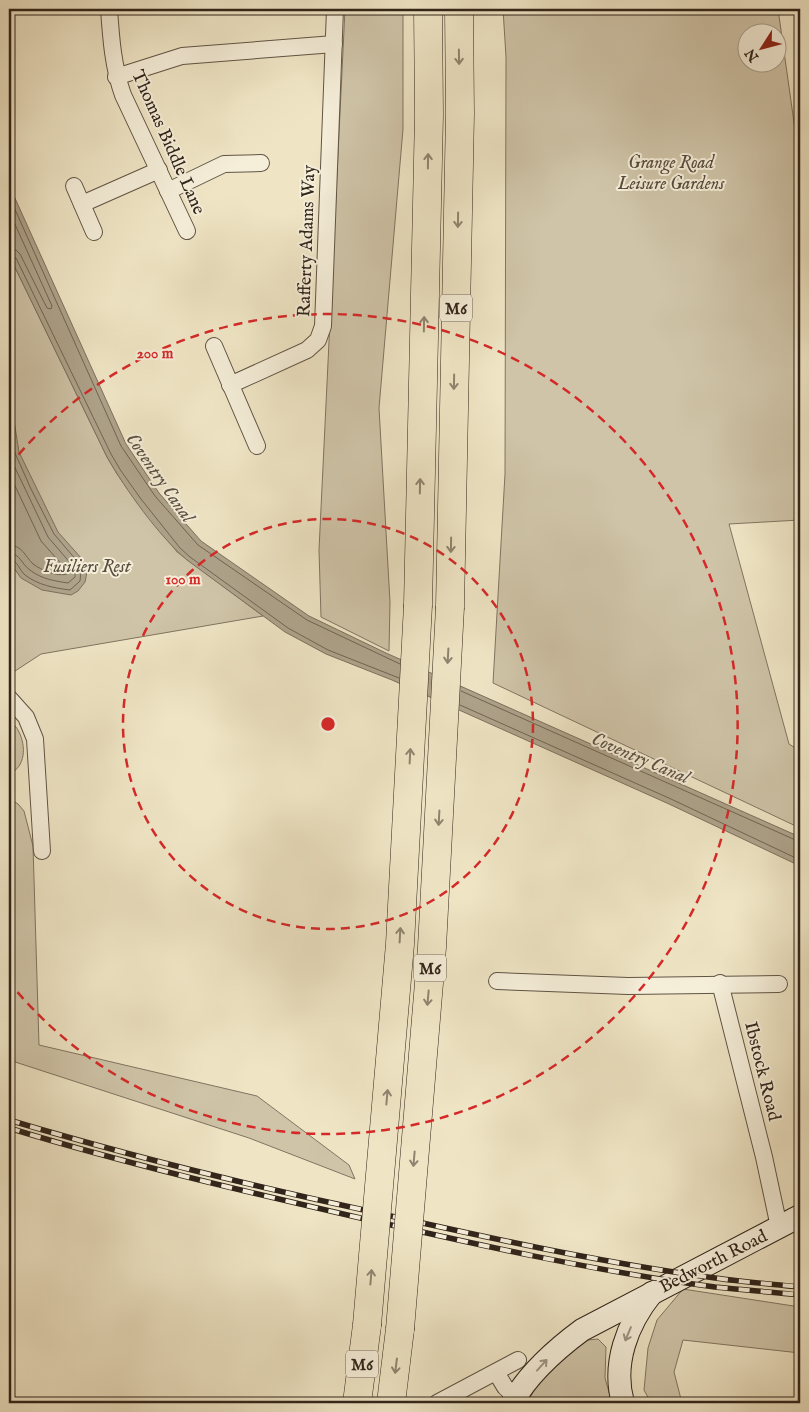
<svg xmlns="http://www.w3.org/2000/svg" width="809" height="1412" font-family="'IM FELL English',serif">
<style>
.green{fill:#cfc4a8;stroke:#807461;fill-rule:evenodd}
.water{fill:#aea38b;stroke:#7c705e}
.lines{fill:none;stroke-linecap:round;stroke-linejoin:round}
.shore{stroke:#706452;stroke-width:1}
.street-casing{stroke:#605445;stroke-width:18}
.secondary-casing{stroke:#31241a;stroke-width:24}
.highway-casing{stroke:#31241a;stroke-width:29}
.street{stroke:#f5eed9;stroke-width:16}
.secondary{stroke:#f5eed9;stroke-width:22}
.highway{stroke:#efe5c5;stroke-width:28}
.rail-casing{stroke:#31241a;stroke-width:5.5}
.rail{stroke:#f5eed9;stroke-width:4;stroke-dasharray:11;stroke-linecap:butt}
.highway-bridge-casing{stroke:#31241a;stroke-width:29;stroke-linecap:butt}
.highway-bridge{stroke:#efe5c5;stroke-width:28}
.oneway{stroke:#908470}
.oneway2{stroke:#9d9383}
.ring{fill:none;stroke:#d62828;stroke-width:2.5;stroke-dasharray:9 6}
.labels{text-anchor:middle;stroke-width:4;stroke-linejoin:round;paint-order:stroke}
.shield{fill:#f5eed9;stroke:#6c6153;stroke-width:1}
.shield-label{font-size:16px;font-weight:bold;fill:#31241a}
.street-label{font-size:18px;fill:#31241a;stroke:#f5eed9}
.park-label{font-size:18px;font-style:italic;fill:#584c3e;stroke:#f5eed9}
.water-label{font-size:19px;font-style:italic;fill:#5d5042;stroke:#f5eed9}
.centre{fill:#d62828;stroke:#f5eed9;stroke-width:2.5}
.ring-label{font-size:15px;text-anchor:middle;font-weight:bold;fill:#d62828;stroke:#f5eed9;stroke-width:4;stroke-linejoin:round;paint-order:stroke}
</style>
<rect width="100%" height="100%" fill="#efe5c5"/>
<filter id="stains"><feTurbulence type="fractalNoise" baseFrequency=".004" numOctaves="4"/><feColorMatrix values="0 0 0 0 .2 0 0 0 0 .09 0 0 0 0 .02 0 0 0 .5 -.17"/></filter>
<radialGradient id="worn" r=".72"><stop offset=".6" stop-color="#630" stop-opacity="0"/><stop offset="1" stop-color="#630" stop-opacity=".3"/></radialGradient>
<!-- green -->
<g class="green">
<path d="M345,9H403V129L379,408L390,602L389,651L321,617L319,550Z"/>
<path d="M503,9H778L800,165V520L729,524L789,744L800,751V828L493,683L505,474L506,57ZM776,32V62H746V32Z"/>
<path d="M9,255L107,457L117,474L137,502L177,552L263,616L41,654L9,675Z"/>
<path d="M9,719C12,723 17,727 19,732C26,746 26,767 9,774Z"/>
<path d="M9,798L18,804L24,811L33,846L39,1045L257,1096L349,1165L355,1179L249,1138L9,1060Z"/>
<path d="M683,1289L800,1307V1353L683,1340L674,1372L682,1403H651L644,1390L648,1348L657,1320Z"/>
<path d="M598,1339L606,1347L605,1378L612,1403H584L572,1401L527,1403L539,1382L576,1345L588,1340Z"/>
</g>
<!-- water -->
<g class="water">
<path d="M9,185L126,444L159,493L201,541L309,616L386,653L800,837V866L669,804L392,680L326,654L285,632L187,560C158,535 126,490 107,457L9,255Z"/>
<path d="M9,389L19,452L58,532L82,559L87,572L85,582L78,591L71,595L42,590L21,578L9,561Z"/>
</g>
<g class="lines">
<!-- shore -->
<g class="shore">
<path d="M9,196L121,446L155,496L198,545L307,620L400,664"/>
<path d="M9,211L52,306L51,309L47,308L20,254L16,250L9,249"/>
<path d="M9,255L16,258L111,454L121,471L141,499L180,548L190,557L288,628L328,650L399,678"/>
<path d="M9,419L15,453L31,489L54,534L77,561L81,571L80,581L70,590C54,588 38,585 25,575C19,570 18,560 9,559"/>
<path d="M9,455L48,537L72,565L75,573V577L68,583C55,581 41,579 30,570C21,564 21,554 9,553"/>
<path d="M9,473L41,541L65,568L67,574C57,577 41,570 33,564C24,555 23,546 9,545"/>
<path d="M461,691L800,842"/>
<path d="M460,705L671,799L800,860"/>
</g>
<!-- street casing -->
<g class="street-casing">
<g id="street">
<path d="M109,9C111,38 113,67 123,95L187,231"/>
<path d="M116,77L182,56L334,44"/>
<path d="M74,186L94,232"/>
<path d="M168,191L224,164L261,163"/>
<path d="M82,204L159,170"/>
<path d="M214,346L257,446"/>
<path d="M230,385L307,350L318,340L323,326L335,9"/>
<path d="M9,698L26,717L35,739L42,851"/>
<path d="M497,981L628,986L779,984"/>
<path d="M720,983L764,1157L779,1227"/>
<path d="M496,1372L505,1387L515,1397"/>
<path d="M437,1403L518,1360"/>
</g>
</g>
<!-- secondary casing -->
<g class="secondary-casing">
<g id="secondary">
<path d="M512,1403C528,1374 555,1350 582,1330L800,1216"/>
<path d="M623,1403C612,1364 627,1324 652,1293"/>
</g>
</g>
<!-- highway casing -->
<g class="highway-casing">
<g id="highway">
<path d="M418,605L429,115L428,9"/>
<path d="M450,607L460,114L459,9"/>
<path d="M357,1403L367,1325"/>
<path d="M391,1403L400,1329"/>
</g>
</g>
<!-- street -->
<use href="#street" class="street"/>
<!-- secondary -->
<use href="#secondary" class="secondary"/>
<!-- highway -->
<use href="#highway" class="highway"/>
<!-- rail casing -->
<g class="rail-casing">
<g id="rail">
<path d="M9,1120C126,1155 244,1184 364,1210C480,1236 597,1262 715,1278C743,1282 772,1284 800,1287"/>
<path d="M9,1128C123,1163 239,1190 356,1217C474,1244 594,1271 715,1287C743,1290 772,1292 800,1295"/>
</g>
</g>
<!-- rail -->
<use href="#rail" class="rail"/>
<!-- highway-bridge casing -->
<g class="highway-bridge-casing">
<g id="highway-bridge">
<path d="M367,1325L400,944L418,605"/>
<path d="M400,1329L432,947L450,607"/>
</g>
</g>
<!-- highway-bridge -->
<use href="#highway-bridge" class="highway-bridge"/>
</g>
<!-- one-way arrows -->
<defs><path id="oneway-shaft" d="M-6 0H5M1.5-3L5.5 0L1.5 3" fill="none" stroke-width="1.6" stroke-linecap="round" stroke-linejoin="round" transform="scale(1.25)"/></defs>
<g class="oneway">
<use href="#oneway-shaft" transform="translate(459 57) rotate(89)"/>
<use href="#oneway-shaft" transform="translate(428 161) rotate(-89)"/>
<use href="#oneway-shaft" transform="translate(458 220) rotate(91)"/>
<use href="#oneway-shaft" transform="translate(424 324) rotate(-89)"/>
<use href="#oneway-shaft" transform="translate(454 382) rotate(91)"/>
<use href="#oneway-shaft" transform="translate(420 486) rotate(-89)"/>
<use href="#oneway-shaft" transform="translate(451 545) rotate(91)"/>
<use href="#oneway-shaft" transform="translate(448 656) rotate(93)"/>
<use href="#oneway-shaft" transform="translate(410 756) rotate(-87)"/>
<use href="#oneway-shaft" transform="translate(439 818) rotate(93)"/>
<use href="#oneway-shaft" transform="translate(400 935) rotate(-87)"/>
<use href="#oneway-shaft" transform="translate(428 998) rotate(95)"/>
<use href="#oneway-shaft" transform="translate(387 1097) rotate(-85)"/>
<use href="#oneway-shaft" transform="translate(414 1159) rotate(95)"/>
<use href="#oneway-shaft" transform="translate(371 1277) rotate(-85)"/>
<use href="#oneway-shaft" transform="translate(396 1366) rotate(97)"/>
</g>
<g class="oneway2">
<use href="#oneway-shaft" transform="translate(628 1334) rotate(113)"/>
<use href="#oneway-shaft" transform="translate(542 1365) rotate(-48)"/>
</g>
<!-- distance rings -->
<g class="ring">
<circle cx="328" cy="724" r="205"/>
<path d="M9 466A410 410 0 1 1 9 982"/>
</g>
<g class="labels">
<!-- shield labels -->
<g class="shield">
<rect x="440" y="294.5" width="32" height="27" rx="4"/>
<rect x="414" y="954.5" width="32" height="27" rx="4"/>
<rect x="346" y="1350.5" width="32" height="27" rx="4"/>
</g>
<g class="shield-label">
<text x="456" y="314">M6</text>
<text x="430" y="974">M6</text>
<text x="362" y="1370">M6</text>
</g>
<!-- street labels -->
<g class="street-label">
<text transform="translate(169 142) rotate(66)" y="6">Thomas Biddle Lane</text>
<text transform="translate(306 241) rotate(-88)" y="6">Rafferty Adams Way</text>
<text transform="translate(763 1071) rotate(76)" y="6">Ibstock Road</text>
<text transform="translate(713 1261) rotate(-27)" y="6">Bedworth Road</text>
</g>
<!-- park labels -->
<g class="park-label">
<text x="671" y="168">Grange Road<tspan x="671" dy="21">Leisure Gardens</tspan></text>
<text x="87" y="572">Fusiliers Rest</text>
</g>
<!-- water labels -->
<g class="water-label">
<text transform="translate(161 477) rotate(55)" y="7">Coventry Canal</text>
<text transform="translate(641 757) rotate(23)" y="7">Coventry Canal</text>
</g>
</g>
<circle cx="328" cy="724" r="8" class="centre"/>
<g class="ring-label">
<text x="155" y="358">200 m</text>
<text x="183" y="584">100 m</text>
</g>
<!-- margin -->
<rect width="809" height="1412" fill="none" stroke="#efe5c5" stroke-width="30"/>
<rect x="10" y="10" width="789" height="1392" fill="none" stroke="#31241a" stroke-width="2.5"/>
<rect x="15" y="15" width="779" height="1382" fill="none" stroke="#31241a"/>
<!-- north arrow -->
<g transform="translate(762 48) rotate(234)"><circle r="24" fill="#f5eed9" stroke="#a79d8d"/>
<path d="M0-4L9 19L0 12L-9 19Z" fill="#8f2418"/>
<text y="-8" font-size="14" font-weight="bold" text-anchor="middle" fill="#31241a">N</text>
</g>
<rect width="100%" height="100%" filter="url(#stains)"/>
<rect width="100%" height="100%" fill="url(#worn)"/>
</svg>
